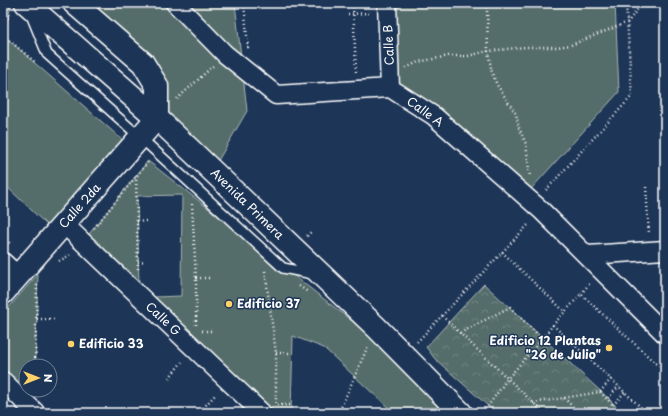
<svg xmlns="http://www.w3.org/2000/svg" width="668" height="416" font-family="'Playpen Sans',sans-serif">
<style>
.grass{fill:#546d6a;stroke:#aab6b4}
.forest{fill:url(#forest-crowns);stroke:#aab6b4}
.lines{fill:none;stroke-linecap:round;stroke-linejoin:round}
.lane-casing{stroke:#fff;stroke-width:12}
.street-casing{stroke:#fff;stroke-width:21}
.secondary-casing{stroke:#fff;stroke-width:25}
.path{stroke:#fff;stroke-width:2.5;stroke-dasharray:1 3;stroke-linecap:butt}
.lane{stroke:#1d3557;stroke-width:9}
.street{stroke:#1d3557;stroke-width:18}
.secondary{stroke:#1d3557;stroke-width:22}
.poi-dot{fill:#ffd166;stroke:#1d3557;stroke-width:1.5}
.labels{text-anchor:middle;stroke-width:3;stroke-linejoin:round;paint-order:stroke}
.street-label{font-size:12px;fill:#fff;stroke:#1d3557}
.poi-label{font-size:12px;font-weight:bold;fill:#fff;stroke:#1d3557;text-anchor:start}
</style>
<defs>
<pattern id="forest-crowns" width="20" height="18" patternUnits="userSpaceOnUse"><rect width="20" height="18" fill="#546d6a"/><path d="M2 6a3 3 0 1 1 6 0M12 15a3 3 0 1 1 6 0" fill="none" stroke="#6e8380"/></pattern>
</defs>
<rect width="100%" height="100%" fill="#1d3557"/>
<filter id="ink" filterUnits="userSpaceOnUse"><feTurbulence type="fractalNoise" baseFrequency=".025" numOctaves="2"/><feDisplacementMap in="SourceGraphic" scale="8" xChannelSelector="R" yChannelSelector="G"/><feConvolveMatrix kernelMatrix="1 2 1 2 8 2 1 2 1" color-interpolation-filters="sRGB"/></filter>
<g filter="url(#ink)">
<!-- grass -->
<g class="grass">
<path d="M3,3H12L3,34Z"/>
<path d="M74,3H235L247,111L212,171L157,118V86Z"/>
<path d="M394,3H615L619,92L531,189L435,111L395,80Z"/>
<path d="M3,35L126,143L50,228L3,183Z"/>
<path d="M148,161L352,321L452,413H394L324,348L293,336L291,413H272L155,297L181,296L182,195L137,196L139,287L89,234Z"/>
<path d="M38,274L35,366H26V390H35V399L3,368V314Z"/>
</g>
<!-- forest -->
<path class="forest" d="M484,284L608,398L623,413H496L435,359L426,347Z"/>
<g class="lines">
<!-- lane casing -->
<g class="lane-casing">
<path id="lane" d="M31,15L47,54L141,138L283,268L313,274"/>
</g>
<!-- street casing -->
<g class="street-casing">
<g id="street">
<path d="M175,3L225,54L276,95L390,88L434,116L541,210L665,334"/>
<path d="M387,3L390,88"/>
<path d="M64,224L262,413"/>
<path d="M588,255L665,250"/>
<path d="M3,262L18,276"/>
<path d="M3,381L36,413"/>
</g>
</g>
<!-- secondary casing -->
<g class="secondary-casing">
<g id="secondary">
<path d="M26,3L157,118L376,327L461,413"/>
<path d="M74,3L143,63L157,86V118"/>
<path d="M3,293L157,118"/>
</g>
</g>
<!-- path -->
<g class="path">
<path d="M244,3L248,47H246"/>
<path d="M353,3L356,72"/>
<path d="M486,3L487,9L488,51L492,73L497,85L516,114L519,128L526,144L530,176"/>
<path d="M244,7L264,5"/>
<path d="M348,14L370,13"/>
<path d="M3,34L9,13"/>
<path d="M3,35L35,62"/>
<path d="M406,68L418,62L449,56H468L488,51L526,47H557L571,45L628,22L642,3"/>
<path d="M177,99L213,66"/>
<path d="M136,176L138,271"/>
<path d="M646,187L649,234"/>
<path d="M546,190L632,96L626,3"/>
<path d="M192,204L196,278V325"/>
<path d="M137,222L146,221"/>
<path d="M94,228L148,162"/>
<path d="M307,236L312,231"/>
<path d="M3,237L12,245"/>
<path d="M502,252L565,312"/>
<path d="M59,261L70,255"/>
<path d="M138,262L145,261"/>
<path d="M265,271L276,353V403"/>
<path d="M196,278H212"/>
<path d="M299,286L308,292"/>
<path d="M581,294L590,283"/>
<path d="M442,316L544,413"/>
<path d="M37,319H57"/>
<path d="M202,331H212"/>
<path d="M460,333L510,307L542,339"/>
<path d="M417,342L529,224"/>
<path d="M276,353H290"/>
<path d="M35,366L37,285"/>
<path d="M35,366H55"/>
<path d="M169,378L182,362"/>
<path d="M600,392L613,405"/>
<path d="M564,398L579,413"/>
<path d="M608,398L619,386"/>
<path d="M533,403L600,392L611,379"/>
<path d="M277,405H290"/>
<path d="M203,408L216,394"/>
<path d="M341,413L339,412L368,346"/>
<path d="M483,413L508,378L542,339L553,325"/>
<path d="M613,413V405L625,392"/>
<path d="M647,413L553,325L581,294L665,372"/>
</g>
<!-- lane -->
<use href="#lane" class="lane"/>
<!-- street -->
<use href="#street" class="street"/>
<!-- secondary -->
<use href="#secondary" class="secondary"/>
</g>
</g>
<!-- markers -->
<g class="poi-dot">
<circle cx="229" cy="304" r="4"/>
<circle cx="71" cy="344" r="4"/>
<circle cx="609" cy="348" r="4"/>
</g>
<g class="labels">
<!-- street labels -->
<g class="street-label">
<text transform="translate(389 45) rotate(-92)" y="4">Calle B</text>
<text transform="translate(425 112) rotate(36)" y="4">Calle A</text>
<text transform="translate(247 204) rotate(44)" y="4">Avenida Primera</text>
<text transform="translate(80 206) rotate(-48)" y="4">Calle 2da</text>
<text transform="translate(163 319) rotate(43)" y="4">Calle G</text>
</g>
<!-- poi labels -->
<g class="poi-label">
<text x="237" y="308">Edificio 37</text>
<text x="601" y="345" text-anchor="end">Edificio 12 Plantas<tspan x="601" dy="14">"26 de Julio"</tspan></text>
<text x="79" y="348">Edificio 33</text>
</g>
</g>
<!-- margin -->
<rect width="668" height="416" fill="none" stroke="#1d3557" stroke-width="16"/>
<rect x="8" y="8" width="652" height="400" fill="none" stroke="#fff" stroke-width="1.5" filter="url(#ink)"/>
<!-- north arrow -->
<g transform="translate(38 378) rotate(90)"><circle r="19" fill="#1d3557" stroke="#77869a"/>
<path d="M0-3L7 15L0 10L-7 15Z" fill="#ffd166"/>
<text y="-6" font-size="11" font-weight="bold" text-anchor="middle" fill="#ffffff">N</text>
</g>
</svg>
